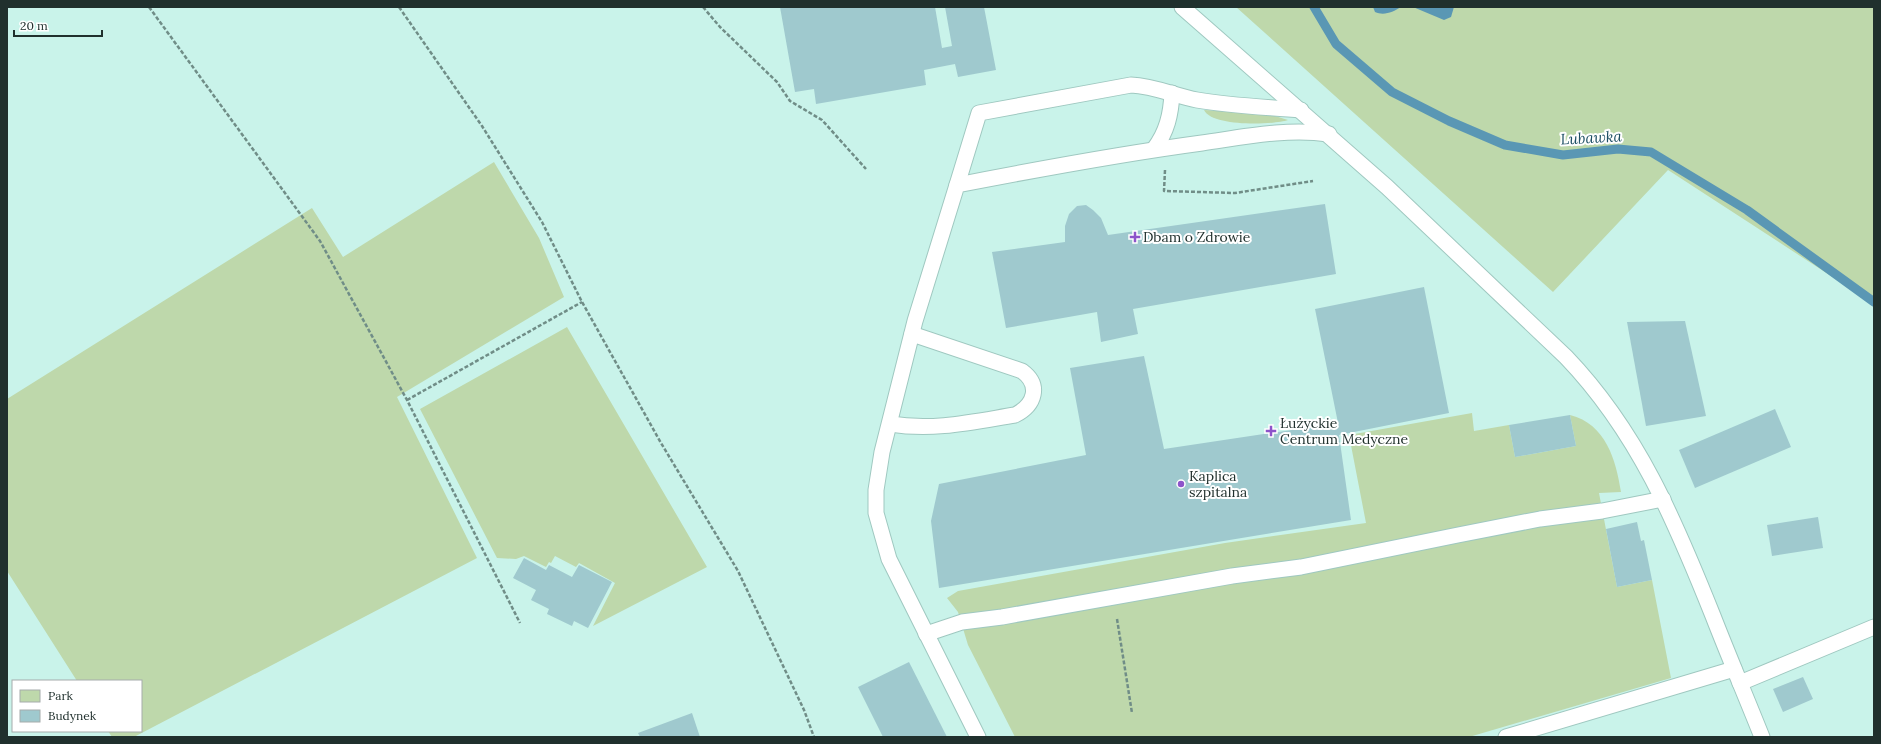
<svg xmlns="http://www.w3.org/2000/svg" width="1881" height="744" font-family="Lora,serif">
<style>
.green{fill:#bed8ab}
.water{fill:#5a97b4}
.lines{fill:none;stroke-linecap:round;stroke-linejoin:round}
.stream{stroke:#5a97b4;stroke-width:9}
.building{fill:#9fc9ce}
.lane-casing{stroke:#9fc8c0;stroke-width:17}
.path{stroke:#708d87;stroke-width:2.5;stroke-dasharray:4 2;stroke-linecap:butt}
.lane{stroke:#fff;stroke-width:15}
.poi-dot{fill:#8d53ca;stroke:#fff;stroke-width:1.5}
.labels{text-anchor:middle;stroke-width:4;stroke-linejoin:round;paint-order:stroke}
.poi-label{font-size:14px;fill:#20302d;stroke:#fff;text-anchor:start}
.water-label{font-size:15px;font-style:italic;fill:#1d4f64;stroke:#fff}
</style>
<rect width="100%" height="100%" fill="#c9f3ea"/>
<!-- green -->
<g class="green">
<path d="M1236,7H1874V304L1668,170L1553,292Z"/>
<path d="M1204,110L1265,113L1288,120C1273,125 1212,127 1204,110Z"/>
<path d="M494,162L539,238L564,297L397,397L477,558L134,737H112L108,731H141V681H77L7,571V399L312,208L343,257Z"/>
<path d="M567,327L707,567L593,626L615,583L579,563L576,567L555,556L551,563L549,562L546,567L524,556L516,559L497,558L420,409Z"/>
<path d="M1472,413L1474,431L1509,425L1515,457L1576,446L1570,415C1606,424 1616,460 1621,492L1599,493L1617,587L1652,580L1671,678L1469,737H1015L968,645L958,612L947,598L958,591L1225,543L1366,523L1349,435Z"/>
</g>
<!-- water -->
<g class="water">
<path d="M1373,7H1401C1393,12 1384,16 1375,12Z"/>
<path d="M1413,7H1454L1451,17L1444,20Z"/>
</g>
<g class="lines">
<!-- stream -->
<path class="stream" d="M1314,7L1336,44L1392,92L1449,121L1505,145L1563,155L1618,149L1651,152L1747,210L1874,302"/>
</g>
<!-- building -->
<g class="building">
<path d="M780,7H935L942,48L952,46L945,7H984L996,70L958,77L955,64L924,70L926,85L816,104L814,89L795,92Z"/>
<path d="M1325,204L1336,274L1133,309L1138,334L1101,342L1097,312L1006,328L992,252L1065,242V226L1069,214L1077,206L1086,205L1093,210L1101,218L1108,235Z"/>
<path d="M1424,287L1449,413L1339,435L1351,520L939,588L931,521L939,484L1086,455L1070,368L1144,356L1164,449L1338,423L1315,309Z"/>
<path d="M1685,321L1706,416L1646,426L1627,322Z"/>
<path d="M1775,409L1791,447L1695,488L1679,450Z"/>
<path d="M1570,415L1576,446L1515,457L1509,425Z"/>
<path d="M1818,517L1823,548L1772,556L1767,525Z"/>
<path d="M1637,522L1641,541L1644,540L1652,580L1617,587L1606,529Z"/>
<path d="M524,558L546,570L549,565L572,577L579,565L612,582L588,628L574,621L572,626L547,614L549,609L531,600L536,590L513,578Z"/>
<path d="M909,662L947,737H883L858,687Z"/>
<path d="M1803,677L1813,699L1783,712L1773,689Z"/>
<path d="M692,713L700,737H640L638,733Z"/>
</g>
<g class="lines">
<!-- lane casing -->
<g class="lane-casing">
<g id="lane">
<path d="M1182,7L1387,187L1566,357C1638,432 1675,521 1713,616C1729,657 1746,697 1762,737"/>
<path d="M1154,149C1167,132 1171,114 1172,93"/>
<path d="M957,185L979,113L1131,85C1155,86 1175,96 1197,100C1231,106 1267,107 1301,110"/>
<path d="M890,424C934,431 972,422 1015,415C1035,405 1041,385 1022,371L912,334"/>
<path d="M926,634L962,622L1002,617L1232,576L1301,567L1458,535L1540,519L1602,511L1663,499"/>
<path d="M1740,683L1874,627"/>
<path d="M978,737L889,559L876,513V490L882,452L915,321L957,185C1039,169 1120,154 1202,143C1244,137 1286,128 1329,134"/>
<path d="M1506,737L1734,669"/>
</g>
</g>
<!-- path -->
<g class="path">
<path d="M149,7L320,241L407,400L520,623"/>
<path d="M399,7L482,126L542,222L582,302L661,443L738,571L804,710L814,737"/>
<path d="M703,7L720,27L777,82L790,101L822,120L866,169"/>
<path d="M1165,170L1164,191L1235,193L1313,181"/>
<path d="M407,400L582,302"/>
<path d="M1117,619L1132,713"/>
</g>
<!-- lane -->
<use href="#lane" class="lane"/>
</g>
<!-- markers -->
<g class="poi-dot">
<path d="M1133 231h4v4h4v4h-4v4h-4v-4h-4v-4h4z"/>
<path d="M1269 425h4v4h4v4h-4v4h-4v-4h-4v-4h4z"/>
<circle cx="1181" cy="484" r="4"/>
</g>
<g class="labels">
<!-- poi labels -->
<g class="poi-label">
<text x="1143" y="242">Dbam o Zdrowie</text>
<text x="1280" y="428">Łużyckie<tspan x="1280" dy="16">Centrum Medyczne</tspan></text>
<text x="1189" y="481">Kaplica<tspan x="1189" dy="16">szpitalna</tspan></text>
</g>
<!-- water labels -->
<g class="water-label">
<text transform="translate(1591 138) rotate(-3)" y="5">Lubawka</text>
</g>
</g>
<!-- border -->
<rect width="1881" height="744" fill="none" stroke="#20302d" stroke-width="16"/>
<!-- legend -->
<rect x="12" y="680" width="130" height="52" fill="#ffffff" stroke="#a6acab"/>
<rect x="20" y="690" width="20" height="12" fill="#bed8ab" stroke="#a6acab"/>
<text x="48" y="700" font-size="12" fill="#20302d">Park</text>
<rect x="20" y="710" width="20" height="12" fill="#9fc9ce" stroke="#a6acab"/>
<text x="48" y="720" font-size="12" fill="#20302d">Budynek</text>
<!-- scale -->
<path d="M14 30v6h88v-6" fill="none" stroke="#20302d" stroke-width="2"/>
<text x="20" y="30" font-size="12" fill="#20302d" stroke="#ffffff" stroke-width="3" paint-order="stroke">20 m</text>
</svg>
